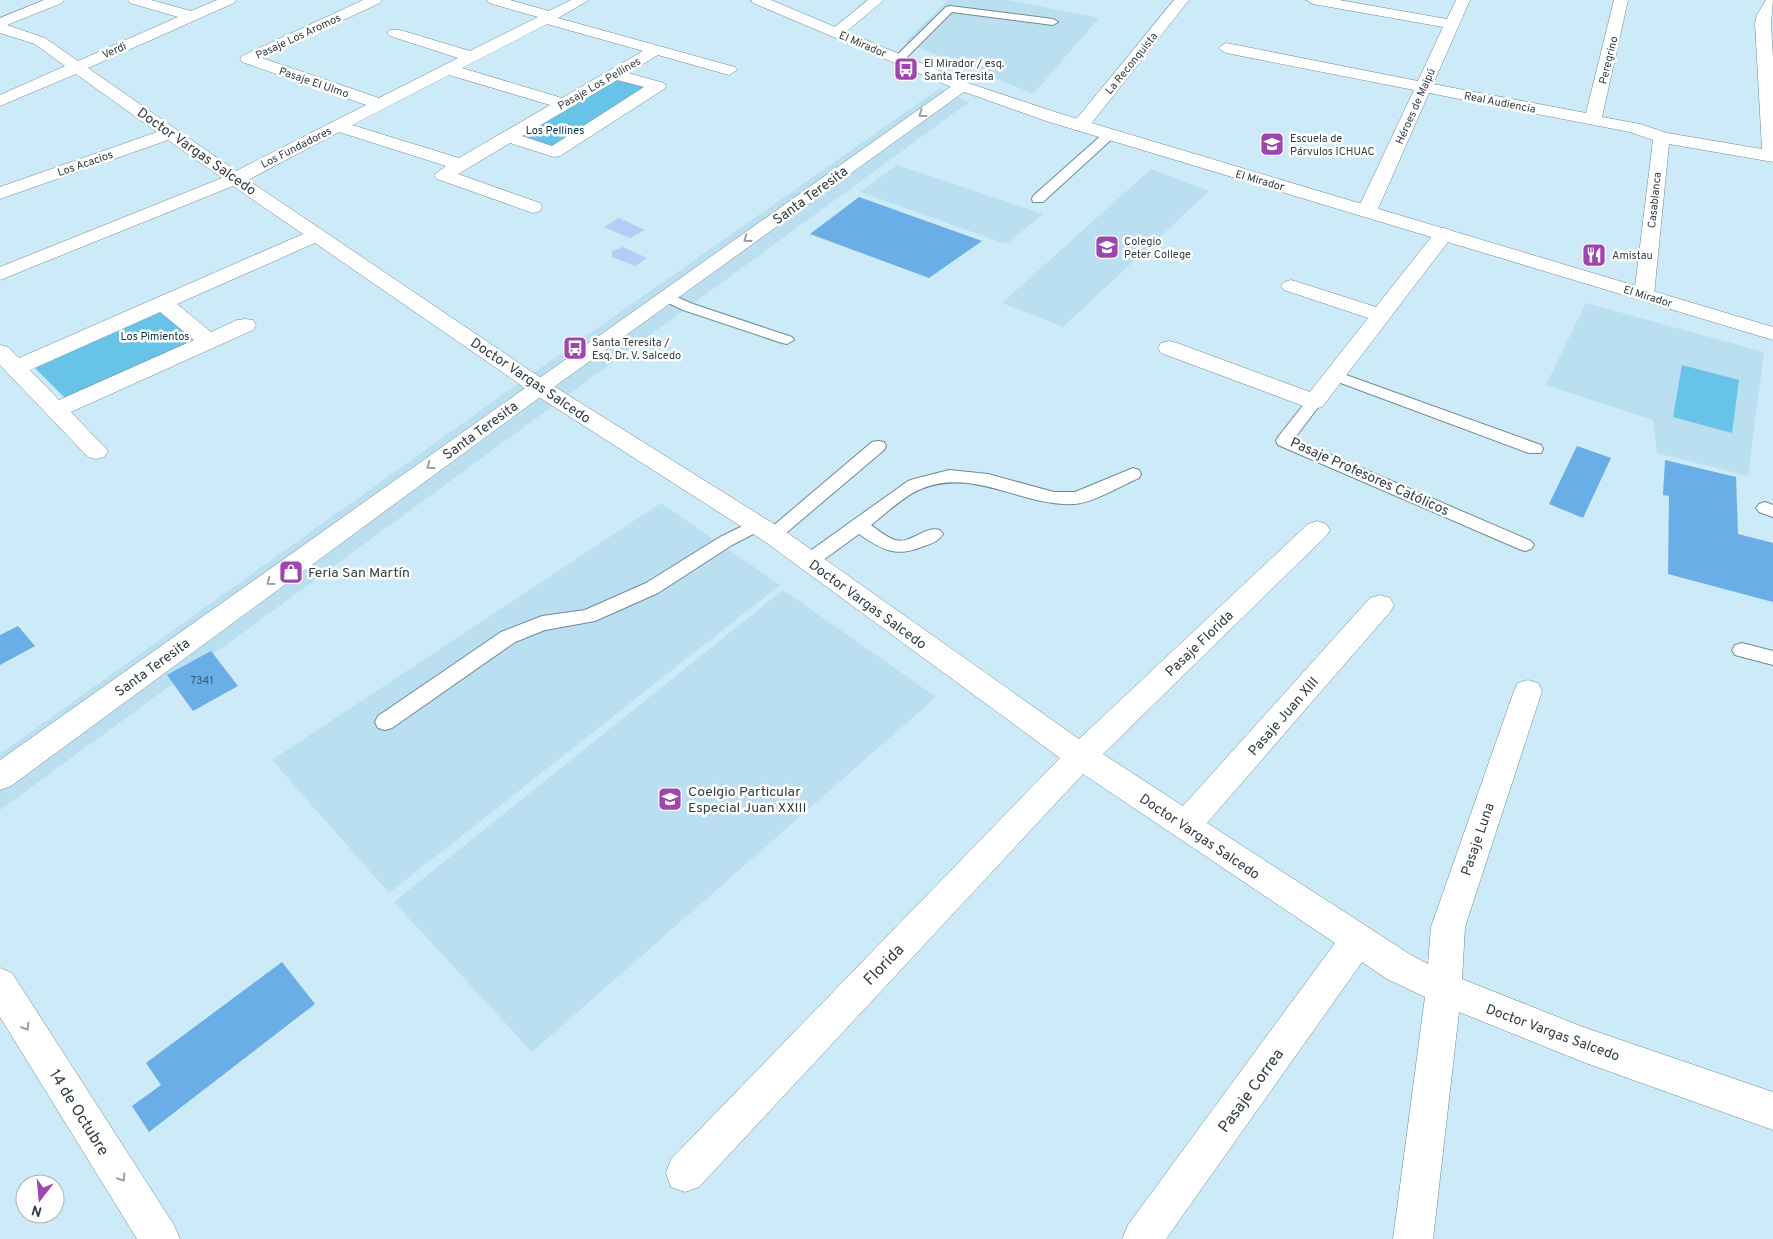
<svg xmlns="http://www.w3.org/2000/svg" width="1773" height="1239" font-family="Overpass,sans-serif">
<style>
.built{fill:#badff0}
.green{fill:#67c3e8}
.water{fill:#b6ccf7}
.building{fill:#69aee7}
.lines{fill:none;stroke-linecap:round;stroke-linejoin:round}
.service-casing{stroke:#6f8a96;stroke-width:2}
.minor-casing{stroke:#6f8a96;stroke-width:1}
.tertiary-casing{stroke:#6f8a96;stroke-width:1}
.secondary-casing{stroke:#6f8a96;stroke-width:1}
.service{fill:#fff;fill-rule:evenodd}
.minor{fill:#fff;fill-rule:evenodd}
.tertiary{fill:#fff;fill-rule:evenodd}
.secondary{fill:#fff;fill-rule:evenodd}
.oneway{stroke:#989ea1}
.labels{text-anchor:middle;stroke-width:5;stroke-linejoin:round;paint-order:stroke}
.far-street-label{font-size:11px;fill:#323e43;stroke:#fff}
.far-poi-label{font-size:11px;fill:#323e43;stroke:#fff;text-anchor:start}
.far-park-label{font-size:11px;fill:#043444;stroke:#fff}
.number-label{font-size:11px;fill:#405a6c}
.street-label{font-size:14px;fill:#323e43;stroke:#fff}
.poi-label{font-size:14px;fill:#323e43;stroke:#fff;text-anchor:start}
.near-street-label{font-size:16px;fill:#323e43;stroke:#fff}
</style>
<rect width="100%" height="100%" fill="#cceaf7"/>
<!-- built -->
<g class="built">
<path d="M948,0H1008L1099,18L1041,85L1032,93L905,42Z"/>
<path d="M940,88L969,102L0,810V754L509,390Z"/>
<path d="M897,165L1043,214L1006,244L860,192Z"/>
<path d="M1151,169L1209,191L1063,327L1002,303Z"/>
<path d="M1586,303L1764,352L1748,476L1657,453L1653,420L1546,385Z"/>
<path d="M661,503L780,585L389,893L272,760Z"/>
<path d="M783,590L936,697L532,1052L394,902Z"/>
</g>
<!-- green -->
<g class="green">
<path d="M615,75L657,86L554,151L510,136Z"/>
<path d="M162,309L199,340L65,398L33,366Z"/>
<path d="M1682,365L1739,380L1732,433L1673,417Z"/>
</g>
<!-- water -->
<g class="water">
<path d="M619,218L645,230L630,238L604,227Z"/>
<path d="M623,247L647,258L635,266L612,257V251Z"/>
</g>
<!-- building -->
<g class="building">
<path d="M859,197L982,241L929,278L810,234Z"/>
<path d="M1577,446L1611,458L1583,518L1549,504Z"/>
<path d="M1665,460L1736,477L1738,534L1773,543V602L1668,574L1669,496L1663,495Z"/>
<path d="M18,626L35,646L0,665V635Z"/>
<path d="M211,651L238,686L193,711L167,675Z"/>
<path d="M282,962L315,1004L149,1132L132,1106L161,1085L146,1063Z"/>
</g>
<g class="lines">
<!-- service casing -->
<g class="service-casing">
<g id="service">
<path d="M950,6L1053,19L1058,22L1053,25L952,12L903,61H895V57L946,7Z"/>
<path d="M1109,131L1113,132V138L1043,202H1033L1032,199L1033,196L1105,132Z"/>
<path d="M667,293L693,304L792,337L794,340L787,344L782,343L683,310L662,300L660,297Z"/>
<path d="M1335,371L1541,445L1543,449L1541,453H1529L1330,379L1327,376Z"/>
<path d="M1314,397L1322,402L1294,439L1531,541L1534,545L1531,549L1525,551L1519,549L1278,445L1276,441L1278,437L1308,399Z"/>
<path d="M878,441L884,442L886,446L884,450L779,539L773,541L767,539L764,535L767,531L872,442Z"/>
<path d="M1133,468L1139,470L1141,474L1139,478C1122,485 1093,503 1075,504C1022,507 974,467 921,489C905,495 885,514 871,525C878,530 886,537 895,540C911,545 924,525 940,530L943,534C939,541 931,544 924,546C896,558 882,550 859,534L815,566L809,567L803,566L800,561L803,556L908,481L914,479L949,470L988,474L1054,492H1075Z"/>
<path d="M1765,502L1773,505V517L1759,512L1756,508L1759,504Z"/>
<path d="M757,519L763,521L766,525L763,529L732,545L658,593L595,621L545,630L515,642L392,728L385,730L378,728L375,722L378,716L501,632L542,616L585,610L646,583L720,537Z"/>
<path d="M1742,643L1773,651V665L1735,655L1732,650L1735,645Z"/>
</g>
</g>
<!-- minor casing -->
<g class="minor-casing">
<g id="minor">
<path d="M44,0H64L62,3L7,25L45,38L78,61L178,17L130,3L128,0H151L191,11L217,0H236L234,3L88,68L236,171L366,105L242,62L240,59L242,56L363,0H382L380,3L262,58L379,98L458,58L390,36L387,33L390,30H400L470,51L538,17L489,3L487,0H510L549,11L571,0H589L558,18L735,67L737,70L729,75L658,55L628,73L664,83L666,86L664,89L560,156L554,157L510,143L458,174L540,203L542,207L540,211L533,213L437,179L434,175L446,166L339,132L248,180L547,382L782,529L1079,739L1308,524L1317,521L1326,524L1330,530L1326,536L1103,754L1183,806L1370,598L1380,595L1390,598L1394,605L1390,612L1207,823L1411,955L1428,964L1431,927L1514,691L1518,683L1528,680L1538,683L1542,691L1465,927L1462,979L1583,1027L1773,1092V1130L1583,1062L1459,1012L1433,1239H1393L1425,997L1387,979L1362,962L1166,1239H1122L1128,1225L1335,943L1083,774L699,1187L685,1192L671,1187L666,1173L671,1159L1060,758L764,541L531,392L315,243L177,304L211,332L237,320L245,319L253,320L256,325L253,330L71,412L108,451L104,457L96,459L88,457L0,365V345L8,347L19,358L303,234L233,186L0,280V267L222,178L168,140L0,199V187L157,132L76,74L0,106V95L65,66L35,44L0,33V18ZM547,24L643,51L562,98L462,68ZM449,75L550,105L459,158L352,125ZM617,80L644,87L552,146L522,136ZM160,312L194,340L59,400L30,370Z"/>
<path d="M868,0H884L841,36H831L828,33L831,30Z"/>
<path d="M1174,0H1189L1086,130H1074L1071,126L1074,122Z"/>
<path d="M1306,0H1339L1447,19L1456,0H1470L1433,84L1586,113L1614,0H1628L1602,117L1640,124L1667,133L1762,149L1755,23L1757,15L1766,0H1773L1771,23L1773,58V162L1669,144L1654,295L1651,299L1644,301L1637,299L1634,295L1653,140L1630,132L1429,93L1377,211L1374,215H1360L1357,211L1414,90L1226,53L1218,48L1226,43L1418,81L1443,27L1313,4Z"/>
<path d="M1444,228L1451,230L1454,234L1322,407L1314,409L1306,407L1161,353L1158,348L1161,343L1169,341L1177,343L1310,392L1368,318L1284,290L1281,286L1284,282L1291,280L1298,282L1376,307L1437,230Z"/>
</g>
</g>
<!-- tertiary casing -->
<g class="tertiary-casing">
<g id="tertiary">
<path d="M962,81L968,83L970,86L968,89L547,392L11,786L0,790V760L956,83Z"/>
<path d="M0,968L12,973L174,1225L180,1239H137L0,1017Z"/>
</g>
</g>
<!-- secondary casing -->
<g class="secondary-casing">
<path id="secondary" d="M751,0H771L968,83L1058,113L1773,327V340L1046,121L956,89L753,3Z"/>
</g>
<!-- service -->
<use href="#service" class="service"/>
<!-- minor -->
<use href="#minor" class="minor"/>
<!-- tertiary -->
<use href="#tertiary" class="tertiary"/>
<!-- secondary -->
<use href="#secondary" class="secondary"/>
</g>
<!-- one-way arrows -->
<defs><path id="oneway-chevron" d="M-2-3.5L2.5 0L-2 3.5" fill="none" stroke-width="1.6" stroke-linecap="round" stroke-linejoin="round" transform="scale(1.25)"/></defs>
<g class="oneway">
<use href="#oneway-chevron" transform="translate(922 114) rotate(144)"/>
<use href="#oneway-chevron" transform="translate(747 239) rotate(144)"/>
<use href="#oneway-chevron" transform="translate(430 466) rotate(144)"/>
<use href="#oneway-chevron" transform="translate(270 582) rotate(144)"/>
<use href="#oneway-chevron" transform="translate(26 1027) rotate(58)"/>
<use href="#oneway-chevron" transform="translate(122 1178) rotate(58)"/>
</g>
<!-- icons -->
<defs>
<g id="bus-square" transform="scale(1.25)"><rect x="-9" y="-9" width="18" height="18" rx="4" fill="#9f45b0" stroke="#fff"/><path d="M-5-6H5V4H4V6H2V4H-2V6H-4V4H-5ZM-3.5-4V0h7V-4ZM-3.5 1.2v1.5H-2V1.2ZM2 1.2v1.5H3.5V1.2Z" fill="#fff"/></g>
<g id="school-square" transform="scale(1.25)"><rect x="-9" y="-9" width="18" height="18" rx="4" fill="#9f45b0" stroke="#fff"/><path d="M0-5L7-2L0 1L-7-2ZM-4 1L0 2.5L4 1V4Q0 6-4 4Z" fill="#fff"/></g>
<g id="restaurant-square" transform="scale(1.25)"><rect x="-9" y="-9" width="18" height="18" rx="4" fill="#9f45b0" stroke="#fff"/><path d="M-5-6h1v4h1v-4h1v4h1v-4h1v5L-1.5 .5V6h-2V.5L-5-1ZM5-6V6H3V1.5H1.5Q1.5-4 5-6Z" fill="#fff"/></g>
<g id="shop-square" transform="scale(1.25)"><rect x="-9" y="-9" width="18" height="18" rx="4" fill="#9f45b0" stroke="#fff"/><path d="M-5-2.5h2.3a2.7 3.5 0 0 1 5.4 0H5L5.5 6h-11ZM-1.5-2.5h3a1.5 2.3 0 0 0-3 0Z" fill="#fff"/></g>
</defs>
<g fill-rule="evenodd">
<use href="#bus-square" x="906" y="69"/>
<use href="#school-square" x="1272" y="144"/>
<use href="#school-square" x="1107" y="247"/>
<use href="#restaurant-square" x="1594" y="255"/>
<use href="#bus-square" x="575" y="348"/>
<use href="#shop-square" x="291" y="572"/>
<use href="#school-square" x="670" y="799"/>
</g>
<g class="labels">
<!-- far-street labels -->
<g class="far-street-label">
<text transform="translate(298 36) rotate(-25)" y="4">Pasaje Los Aromos</text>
<text transform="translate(863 44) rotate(23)" y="4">El Mirador</text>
<text transform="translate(114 50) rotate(-24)" y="4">Verdi</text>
<text transform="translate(1608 60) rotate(-76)" y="4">Peregrino</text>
<text transform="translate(1131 63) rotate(-51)" y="4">La Reconquista</text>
<text transform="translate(314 82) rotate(19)" y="4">Pasaje El Ulmo</text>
<text transform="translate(599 83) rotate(-30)" y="4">Pasaje Los Pellines</text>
<text transform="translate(1500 102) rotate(11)" y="4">Real Audiencia</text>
<text transform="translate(1415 106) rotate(-66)" y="4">Héroes de Maipú</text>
<text transform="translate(296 147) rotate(-27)" y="4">Los Fundadores</text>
<text transform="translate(85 163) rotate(-19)" y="4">Los Acacios</text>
<text transform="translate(1260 180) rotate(16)" y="4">El Mirador</text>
<text transform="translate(1654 200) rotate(-84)" y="4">Casablanca</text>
<text transform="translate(1648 296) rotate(17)" y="4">El Mirador</text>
</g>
<!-- far-poi labels -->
<g class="far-poi-label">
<text x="924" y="67">El Mirador / esq.<tspan x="924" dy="13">Santa Teresita</tspan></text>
<text x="1290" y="142">Escuela de<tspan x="1290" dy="13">Párvulos ICHUAC</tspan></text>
<text x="1124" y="245">Colegio<tspan x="1124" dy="13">Peter College</tspan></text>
<text x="1612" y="259">Amistau</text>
<text x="592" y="346">Santa Teresita /<tspan x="592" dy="13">Esq. Dr. V. Salcedo</tspan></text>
</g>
<!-- far-park labels -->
<g class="far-park-label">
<text x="555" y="134">Los Pellines</text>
<text x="155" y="340">Los Pimientos</text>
</g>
<!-- number labels -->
<g class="number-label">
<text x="202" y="684">7341</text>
</g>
<!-- street labels -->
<g class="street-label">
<text transform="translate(197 151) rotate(35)" y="5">Doctor Vargas Salcedo</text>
<text transform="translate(810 195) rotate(-36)" y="5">Santa Teresita</text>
<text transform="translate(531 380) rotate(34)" y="5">Doctor Vargas Salcedo</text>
<text transform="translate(480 430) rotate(-36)" y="5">Santa Teresita</text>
<text transform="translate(1370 476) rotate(24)" y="5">Pasaje Profesores Católicos</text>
<text transform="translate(868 604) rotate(36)" y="5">Doctor Vargas Salcedo</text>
<text transform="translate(1199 643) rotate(-44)" y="5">Pasaje Florida</text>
<text transform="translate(152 667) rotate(-36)" y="5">Santa Teresita</text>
<text transform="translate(1283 716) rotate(-49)" y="5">Pasaje Juan XIII</text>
<text transform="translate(1200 836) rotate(34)" y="5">Doctor Vargas Salcedo</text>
<text transform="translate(1477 839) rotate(-71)" y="5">Pasaje Luna</text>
<text transform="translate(1553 1032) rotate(20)" y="5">Doctor Vargas Salcedo</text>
</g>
<!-- poi labels -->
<g class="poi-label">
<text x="308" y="577">Feria San Martín</text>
<text x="688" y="796">Coelgio Particular<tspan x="688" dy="16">Especial Juan XXIII</tspan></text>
</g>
<!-- near-street labels -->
<g class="near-street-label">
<text transform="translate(883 964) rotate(-46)" y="6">Florida</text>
<text transform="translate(1250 1090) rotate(-54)" y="6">Pasaje Correa</text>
<text transform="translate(80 1112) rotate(58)" y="6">14 de Octubre</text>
</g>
</g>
<!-- north arrow -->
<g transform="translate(40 1199) rotate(196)"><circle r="24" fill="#ffffff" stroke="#adb2b4"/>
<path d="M0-4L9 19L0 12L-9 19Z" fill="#9f45b0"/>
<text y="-8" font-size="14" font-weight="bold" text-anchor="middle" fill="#323e43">N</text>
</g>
</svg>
